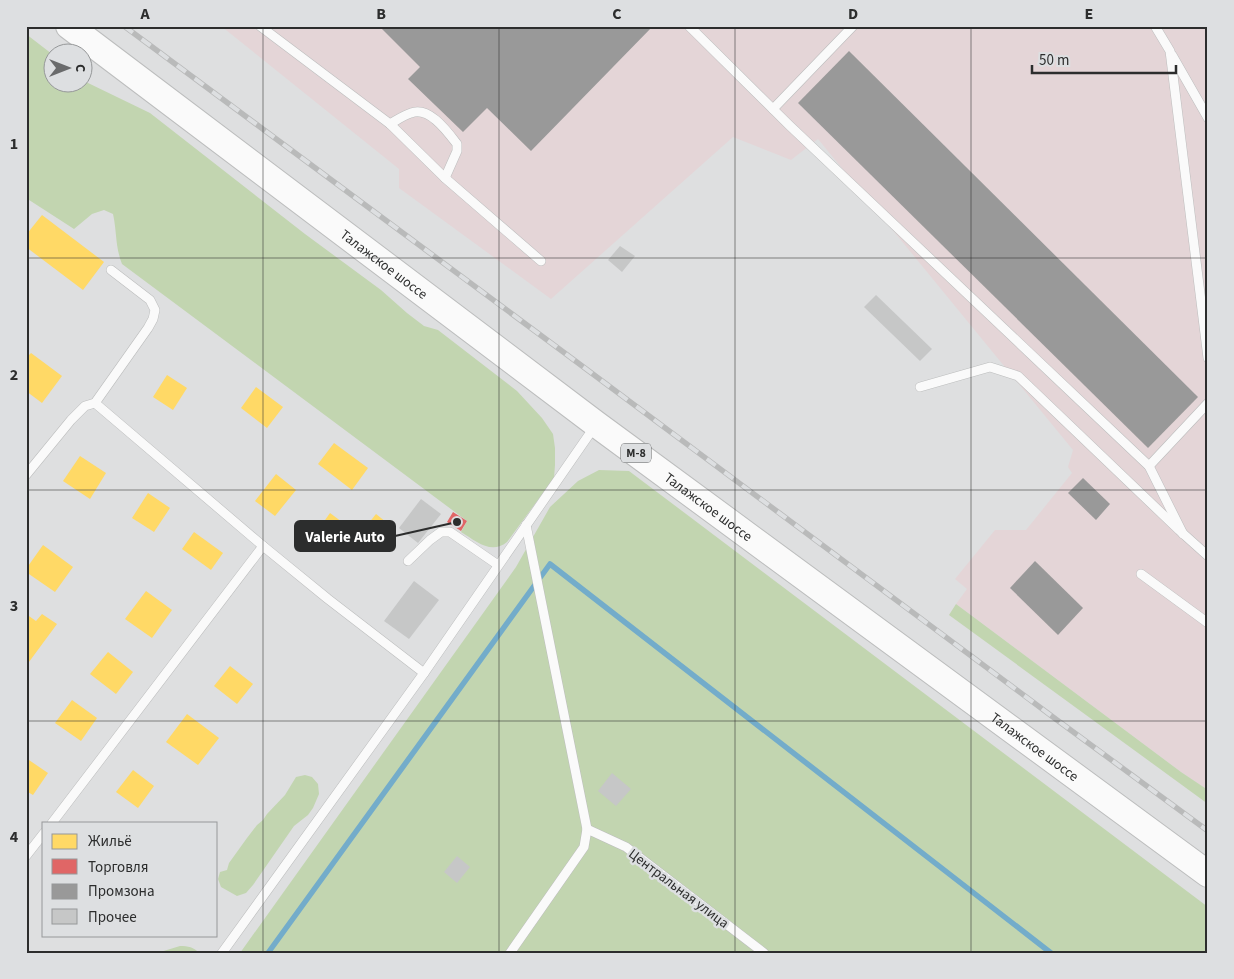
<svg xmlns="http://www.w3.org/2000/svg" width="1234" height="979" font-family="'Source Sans 3',sans-serif">
<style>
.industrial{fill:#e4d5d7}
.green{fill:#c2d5b0}
.homes{fill:#ffd966}
.shops{fill:#e06666}
.industry{fill:#999}
.lines{fill:none;stroke-linecap:round;stroke-linejoin:round}
.stream{stroke:#73acca;stroke-width:5.5}
.building{fill:#c6c7c7}
.lane-casing{stroke:#bcbdbd;stroke-width:10}
.primary-casing{stroke:#bcbdbd;stroke-width:28}
.lane{stroke:#fafafa;stroke-width:9}
.primary{stroke:#fafafa;stroke-width:26}
.rail-casing{stroke:#b9baba;stroke-width:5.5}
.rail{stroke:#dddfe1;stroke-width:4;stroke-dasharray:11;stroke-linecap:butt}
.grid{fill:none;stroke:#2c2d2d;stroke-width:1;stroke-opacity:0.55}
.labels{text-anchor:middle;stroke-width:5;stroke-linejoin:round;paint-order:stroke}
.shield{fill:#dddfe1;stroke:#616263;stroke-width:1}
.shield-label{font-size:12px;font-weight:bold;fill:#2c2d2d}
.street-label{font-size:14px;fill:#2c2d2d;stroke:#dddfe1}
.leader{fill:none;stroke:#2c2d2d;stroke-width:2}
.callout-dot{fill:#2c2d2d;stroke:#dddfe1;stroke-width:2}
.callout{fill:#2c2d2d;stroke:#2c2d2d;stroke-width:2}
.callout-label{font-size:15px;text-anchor:middle;font-weight:bold;fill:#fff}
.neatline{fill:none;stroke:#2c2d2d;stroke-width:2}
.grid-label{font-size:16px;text-anchor:middle;font-weight:bold;fill:#2c2d2d}
</style>
<rect width="100%" height="100%" fill="#dedfe0"/>
<!-- industrial -->
<path class="industrial" d="M221,26H1208V790L1181,772L956,604L967,589L955,579L995,530H1026L1072,473L1068,467L1073,450L818,139L791,160L733,137L551,299L399,188V169Z"/>
<!-- green -->
<g class="green">
<path d="M26,34L52,54V82H82L83,78L86,82L150,113L305,234L381,290L407,313L424,326L438,330L517,391L542,418L553,434L555,448V465L554,478L507,542C491,555 476,541 461,532L467,521L122,264C115,246 117,232 113,214L104,210L92,214L74,229L26,198Z"/>
<path d="M599,470L629,471L1208,907V953H240L516,567L550,507L578,481Z"/>
<path d="M956,604L1181,772L1208,790V804L949,615Z"/>
<path d="M305,775L312,777L318,784L319,794L313,808L308,815L294,826L253,885L246,893L237,896L221,887L218,879L220,872L227,870L229,863L247,838L257,825L263,820L267,814L285,795L296,777Z"/>
<path d="M180,946C188,946 194,947 199,953H157Z"/>
</g>
<!-- homes -->
<g class="homes">
<path d="M42,215L104,262L83,290L26,247V235Z"/>
<path d="M31,353L62,376L42,403L26,391V358Z"/>
<path d="M167,375L187,388L173,410L153,397Z"/>
<path d="M256,387L283,407L267,428L241,408Z"/>
<path d="M334,443L368,468L352,490L318,464Z"/>
<path d="M80,456L106,473L90,499L63,481Z"/>
<path d="M276,474L296,490L275,516L255,501Z"/>
<path d="M148,493L170,508L154,532L132,518Z"/>
<path d="M330,513L350,528L334,551L313,537Z"/>
<path d="M376,514L396,530L379,551L360,534Z"/>
<path d="M194,532L223,553L211,570L182,549Z"/>
<path d="M43,545L73,567L55,592L26,572V569Z"/>
<path d="M146,591L172,610L152,638L125,619Z"/>
<path d="M26,614L36,621L42,614L57,624L26,666Z"/>
<path d="M108,652L133,672L116,694L90,674Z"/>
<path d="M230,666L253,684L237,704L214,686Z"/>
<path d="M72,700L97,718L81,741L55,723Z"/>
<path d="M187,714L219,738L198,765L166,742Z"/>
<path d="M26,758L48,773L33,795L26,791Z"/>
<path d="M133,770L154,786L138,808L116,792Z"/>
</g>
<!-- shops -->
<path class="shops" d="M453,512L467,521L461,531L447,522Z"/>
<!-- industry -->
<g class="industry">
<path d="M379,26H653L531,151L487,108L463,132L408,79L420,67Z"/>
<path d="M849,51L1198,397L1148,448L798,103Z"/>
<path d="M1083,478L1110,504L1096,520L1068,493Z"/>
<path d="M1035,561L1083,608L1058,635L1010,588Z"/>
</g>
<g class="lines">
<!-- stream -->
<path class="stream" d="M268,953L550,564L1051,953"/>
</g>
<!-- building -->
<g class="building">
<path d="M620,246L635,256L622,272L608,260Z"/>
<path d="M876,295L932,349L920,361L864,307Z"/>
<path d="M421,499L441,514L418,543L399,528Z"/>
<path d="M414,581L439,600L409,639L384,621Z"/>
<path d="M612,773L631,789L616,806L598,791Z"/>
<path d="M457,856L470,867L457,883L444,872Z"/>
</g>
<g class="lines">
<!-- lane casing -->
<g class="lane-casing">
<g id="lane">
<path d="M260,26L390,124L445,178L541,261"/>
<path d="M689,26L789,125L1149,466L1183,534"/>
<path d="M1155,26L1170,51L1208,358"/>
<path d="M1172,55L1208,118"/>
<path d="M773,109L853,26"/>
<path d="M390,124C397,120 404,115 411,113C429,106 447,131 457,144V151L445,178"/>
<path d="M920,387L990,367L1018,376L1179,530L1208,556"/>
<path d="M95,403L148,328L153,319L155,310L150,300L111,270"/>
<path d="M1149,466L1208,403"/>
<path d="M26,475L71,420L85,406L95,403L263,546L328,599L424,673"/>
<path d="M526,525L587,829"/>
<path d="M408,561L430,540L441,532H450L498,565"/>
<path d="M1141,574L1208,623"/>
<path d="M52,823L263,546"/>
<path d="M26,856L44,833"/>
<path d="M222,953L424,673L595,426"/>
<path d="M510,953L584,847L587,829L626,847L764,953"/>
</g>
</g>
<!-- primary casing -->
<g class="primary-casing">
<g id="primary">
<path id="s1" d="M69,26L596,424L1208,874"/>
</g>
</g>
<!-- lane -->
<use href="#lane" class="lane"/>
<!-- primary -->
<use href="#primary" class="primary"/>
<!-- rail casing -->
<g class="rail-casing">
<path id="rail" d="M124,26L566,354L1057,720L1208,831"/>
</g>
<!-- rail -->
<use href="#rail" class="rail"/>
</g>
<!-- grid -->
<path class="grid" d="M263,26V953M499,26V953M735,26V953M971,26V953M26,258H1208M26,490H1208M26,721H1208"/>
<g class="labels">
<!-- shield labels -->
<rect class="shield" x="621" y="443.5" width="30" height="19" rx="4"/>
<g class="shield-label">
<text x="636" y="457">М-8</text>
</g>
<!-- street labels -->
<g class="street-label">
<text dy="5" stroke="none"><textPath href="#s1" startOffset="395">Талажское шоссе</textPath></text>
<text dy="5" stroke="none"><textPath href="#s1" startOffset="800">Талажское шоссе</textPath></text>
<text dy="5" stroke="none"><textPath href="#s1" startOffset="1205">Талажское шоссе</textPath></text>
<text transform="translate(679 888) rotate(37)" y="5">Центральная улица</text>
</g>
</g>
<!-- callouts -->
<path class="leader" d="M457 522L395 536"/>
<circle class="callout-dot" cx="457" cy="522" r="5"/>
<rect class="callout" x="295" y="521" width="100" height="30" rx="5"/>
<g class="callout-label">
<text x="345" y="542">Valerie Auto</text>
</g>
<!-- border -->
<rect width="1234" height="979" fill="none" stroke="#dddfe1" stroke-width="55"/>
<!-- legend -->
<rect x="42" y="822" width="175" height="115" fill="#dddfe1" stroke="#969899"/>
<rect x="52" y="834" width="25" height="15" fill="#ffd966" stroke="#969899"/>
<text x="88" y="846" font-size="15" fill="#2c2d2d">Жильё</text>
<rect x="52" y="859" width="25" height="15" fill="#e06666" stroke="#969899"/>
<text x="88" y="872" font-size="15" fill="#2c2d2d">Торговля</text>
<rect x="52" y="884" width="25" height="15" fill="#999999" stroke="#969899"/>
<text x="88" y="896" font-size="15" fill="#2c2d2d">Промзона</text>
<rect x="52" y="909" width="25" height="15" fill="#c6c7c7" stroke="#969899"/>
<text x="88" y="922" font-size="15" fill="#2c2d2d">Прочее</text>
<!-- north arrow -->
<g transform="translate(68 68) rotate(90)"><circle r="24" fill="#dddfe1" stroke="#969899"/>
<path d="M0-4L9 19L0 12L-9 19Z" fill="#6a6b6c"/>
<text y="-8" font-size="14" font-weight="bold" text-anchor="middle" fill="#2c2d2d">С</text>
</g>
<!-- scale -->
<path d="M1032 65v8h144v-8" fill="none" stroke="#2c2d2d" stroke-width="2.5"/>
<text x="1039" y="65" font-size="15" fill="#2c2d2d" stroke="#dddfe1" stroke-width="4" paint-order="stroke">50 m</text>
<rect x="28" y="28" width="1178" height="924" class="neatline"/>
<g class="grid-label">
<text x="145" y="19">A</text>
<text x="381" y="19">B</text>
<text x="617" y="19">C</text>
<text x="853" y="19">D</text>
<text x="1089" y="19">E</text>
<text x="14" y="149">1</text>
<text x="14" y="380">2</text>
<text x="14" y="611">3</text>
<text x="14" y="842">4</text>
</g>
</svg>
